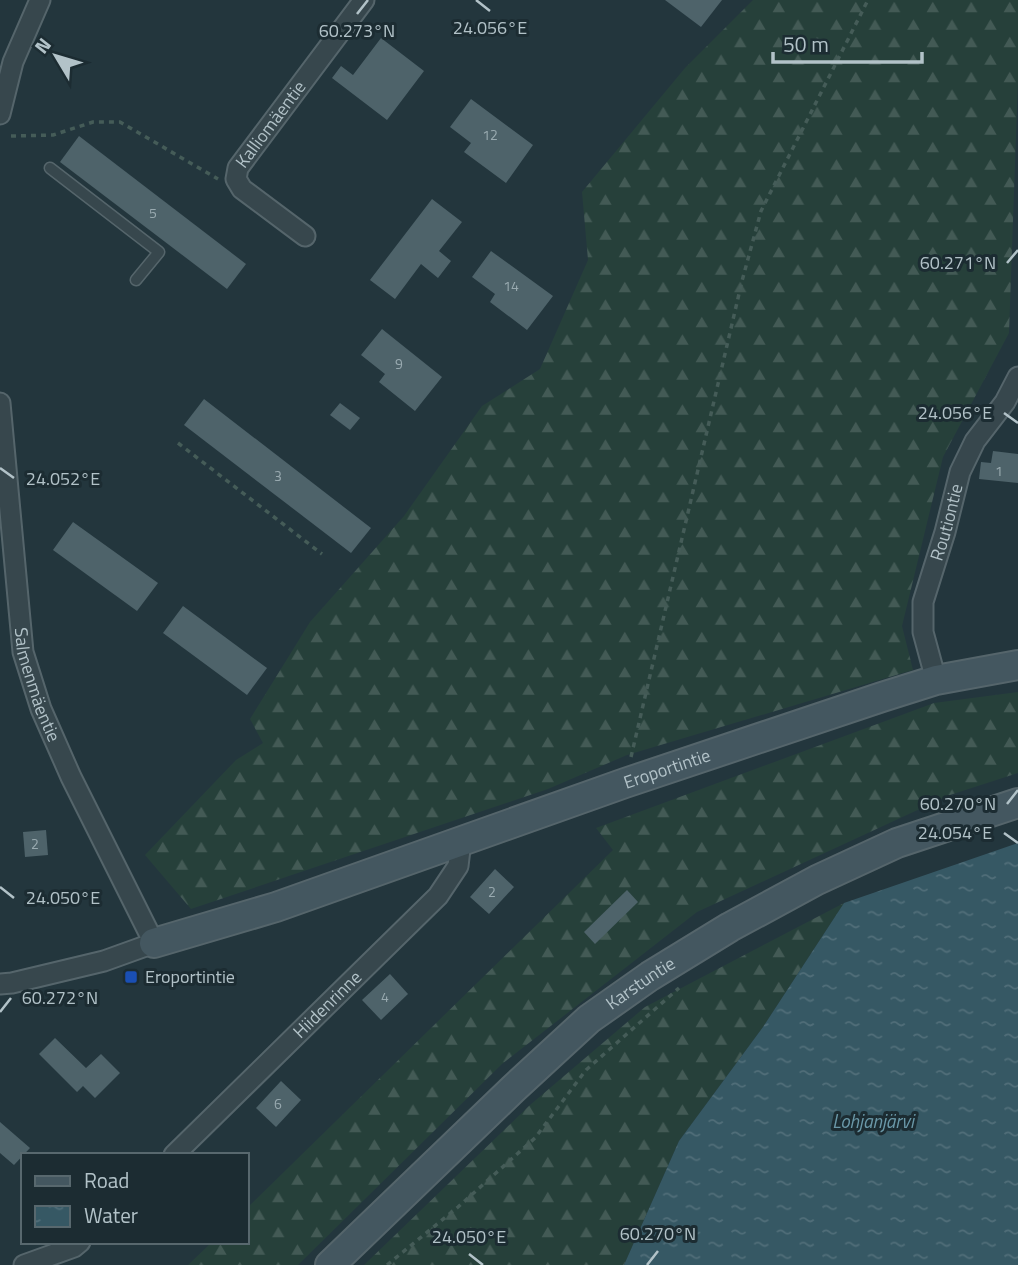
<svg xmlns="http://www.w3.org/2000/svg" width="1018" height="1265" font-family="'Titillium Web',sans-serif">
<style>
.forest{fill:url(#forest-firs)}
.water{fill:url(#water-ripples)}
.building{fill:#4e636a}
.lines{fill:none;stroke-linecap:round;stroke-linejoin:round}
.lane-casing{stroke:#55656b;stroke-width:13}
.street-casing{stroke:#55656b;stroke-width:23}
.secondary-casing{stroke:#55656b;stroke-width:32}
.path{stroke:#455c58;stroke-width:3.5;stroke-dasharray:5 5;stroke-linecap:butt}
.lane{stroke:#37474d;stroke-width:10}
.street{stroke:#37474d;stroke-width:19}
.secondary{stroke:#445760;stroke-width:28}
.ticks{fill:none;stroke:#b2c2c8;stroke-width:2.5}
.transit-dot{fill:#1a4fb4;stroke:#1c2c32;stroke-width:2.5}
.labels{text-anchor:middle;stroke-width:6;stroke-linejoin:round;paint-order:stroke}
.number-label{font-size:14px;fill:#99aab0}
.street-label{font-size:18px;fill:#b2c2c8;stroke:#1c2c32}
.poi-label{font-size:18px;fill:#b2c2c8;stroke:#1c2c32;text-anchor:start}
.water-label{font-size:19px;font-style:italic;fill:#6a98a8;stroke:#1c2c32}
.ticks-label{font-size:18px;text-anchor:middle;fill:#b2c2c8;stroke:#1c2c32;stroke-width:6;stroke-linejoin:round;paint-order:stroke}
</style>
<defs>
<pattern id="forest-firs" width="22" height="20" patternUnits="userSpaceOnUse" patternTransform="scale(1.75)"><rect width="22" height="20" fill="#26403a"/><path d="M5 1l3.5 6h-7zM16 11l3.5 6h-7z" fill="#435a55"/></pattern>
<pattern id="water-ripples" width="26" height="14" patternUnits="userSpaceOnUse" patternTransform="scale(1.75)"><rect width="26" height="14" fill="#365864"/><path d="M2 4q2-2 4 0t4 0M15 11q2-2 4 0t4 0" fill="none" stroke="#516e79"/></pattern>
</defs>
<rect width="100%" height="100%" fill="#23363d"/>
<!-- forest -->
<g class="forest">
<path d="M753,0H1018V80L1009,333L943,457L902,626L913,670L627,755L548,789L191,909L145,855L236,760L263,743L250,719L310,622L404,516L482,406L540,369L588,260L582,192L685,68Z"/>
<path d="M1018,692V773L950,795L697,912L502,1064L298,1265H188L212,1242H247V1208L613,850L596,828L934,703Z"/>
<path d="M844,903L763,1027L679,1141L624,1265H364L530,1105L645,1007Z"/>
</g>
<!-- water -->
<path class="water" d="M1018,843V1265H624L679,1141L763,1027L844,903Z"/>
<!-- building -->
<g class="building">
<path d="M665,0H722L701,27Z"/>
<path d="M381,38L424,71L387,120L332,78L341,66L353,75Z"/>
<path d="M471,99L533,145L506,183L464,152L471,143L450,127Z"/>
<path d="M79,136L246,264L227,289L60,162Z"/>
<path d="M432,199L462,222L439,251L451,261L438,278L421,264L395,299L370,280Z"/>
<path d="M491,251L553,296L527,330L490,302L495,294L472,277Z"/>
<path d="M382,329L442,377L415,411L379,382L385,374L361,355Z"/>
<path d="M204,399L371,528L351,553L184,425Z"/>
<path d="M340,403L360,418L350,430L330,415Z"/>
<path d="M993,451L1018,454V483L979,479L981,462L991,463Z"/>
<path d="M73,522L158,583L137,611L53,550Z"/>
<path d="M183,606L267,668L247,695L163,633Z"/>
<path d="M46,830L48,855L25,857L23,832Z"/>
<path d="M495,869L514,887L489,914L470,897Z"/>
<path d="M627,890L638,902L595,944L584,932Z"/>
<path d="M390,974L408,994L381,1020L362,1000Z"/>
<path d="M55,1038L86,1068L101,1054L120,1073L95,1098L83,1086L77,1092L39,1054Z"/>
<path d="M281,1081L301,1100L276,1127L256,1108Z"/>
<path d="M0,1122L30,1148L14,1165L0,1153Z"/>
</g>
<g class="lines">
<!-- lane casing -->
<g class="lane-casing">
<path id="lane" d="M50,168L159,252L136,280"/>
</g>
<!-- street casing -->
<g class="street-casing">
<g id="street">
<path d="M0,114L13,62L40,0"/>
<path id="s1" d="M305,236L242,189L236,179L238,168L364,0"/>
<path id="s2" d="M0,403L23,652L41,709L71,777L154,943L104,961L12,983L0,984"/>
<path id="s3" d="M936,680L923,632V602L945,532L960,472L975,441L1005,402L1018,377"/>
<path id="s4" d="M174,1155L438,896L458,866L461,841"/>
<path d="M24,1265L74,1247L80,1242"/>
</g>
</g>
<!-- secondary casing -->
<g class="secondary-casing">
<g id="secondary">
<path id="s5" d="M154,943L276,907L625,783L882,697L936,680L1018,665"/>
<path id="s6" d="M330,1265L513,1089L589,1019L650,976L730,927L817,880L897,843L1018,803"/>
</g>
</g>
<!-- path -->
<g class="path">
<path d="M11,136L53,135L93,122H120L218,179"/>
<path d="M178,443L322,554"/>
<path d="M631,757L742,281L761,211L868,0"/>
<path d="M387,1265L458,1207L535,1138L586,1070L679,988"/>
</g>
<!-- lane -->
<use href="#lane" class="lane"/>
<!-- street -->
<use href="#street" class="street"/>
<!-- secondary -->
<use href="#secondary" class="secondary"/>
</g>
<!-- ticks -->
<path class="ticks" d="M476,0L490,11M357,14L368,0M1007,263L1018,250M1004,413L1018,423M0,468L14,478M1007,804L1018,790M1004,833L1018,843M0,887L14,898M0,1012L11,998M469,1254L483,1265M647,1265L658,1251"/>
<!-- markers -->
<rect class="transit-dot" x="124" y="970" width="14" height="14" rx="3.5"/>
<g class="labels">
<!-- number labels -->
<g class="number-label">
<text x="490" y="140">12</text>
<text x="153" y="218">5</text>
<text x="511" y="291">14</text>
<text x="399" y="369">9</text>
<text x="999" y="476">1</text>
<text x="278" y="481">3</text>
<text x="35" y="849">2</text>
<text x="492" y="897">2</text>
<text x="385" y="1002">4</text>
<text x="278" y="1109">6</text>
</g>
<!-- street labels -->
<g class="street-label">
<text dy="6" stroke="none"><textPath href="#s1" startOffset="156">Kalliomäentie</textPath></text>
<text dy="6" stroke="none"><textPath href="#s3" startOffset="163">Routiontie</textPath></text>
<text dy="6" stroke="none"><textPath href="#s2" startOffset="285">Salmenmäentie</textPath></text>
<text dy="6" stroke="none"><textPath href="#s5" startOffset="542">Eroportintie</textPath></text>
<text dy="6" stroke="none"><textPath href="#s6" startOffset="420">Karstuntie</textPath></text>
<text dy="6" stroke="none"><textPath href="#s4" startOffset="215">Hiidenrinne</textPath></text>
</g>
<!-- poi labels -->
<g class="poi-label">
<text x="145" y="983">Eroportintie</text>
</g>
<!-- water labels -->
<g class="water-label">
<text x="873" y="1128">Lohjanjärvi</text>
</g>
</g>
<g class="ticks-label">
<text x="490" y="34">24.056°E</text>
<text x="357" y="37">60.273°N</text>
<text x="958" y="269">60.271°N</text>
<text x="955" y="419">24.056°E</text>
<text x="63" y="485">24.052°E</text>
<text x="958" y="810">60.270°N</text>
<text x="955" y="839">24.054°E</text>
<text x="63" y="904">24.050°E</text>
<text x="60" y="1004">60.272°N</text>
<text x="658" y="1240">60.270°N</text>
<text x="469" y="1243">24.050°E</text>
</g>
<!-- legend -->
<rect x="21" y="1153" width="228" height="91" fill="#1c2c32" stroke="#58686e" stroke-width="2"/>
<rect x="35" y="1176" width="35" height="10" fill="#445760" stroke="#58686e" stroke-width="2"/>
<text x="84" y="1188" font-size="21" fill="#b2c2c8">Road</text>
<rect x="35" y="1206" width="35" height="21" fill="url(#water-ripples)" stroke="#58686e" stroke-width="2"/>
<text x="84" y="1223" font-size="21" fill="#b2c2c8">Water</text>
<!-- north arrow -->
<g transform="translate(56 56) rotate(308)" stroke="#1c2c32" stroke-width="5" paint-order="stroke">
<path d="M0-5L12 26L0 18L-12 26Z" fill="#b2c2c8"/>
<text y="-10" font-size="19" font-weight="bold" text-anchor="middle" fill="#b2c2c8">N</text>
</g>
<!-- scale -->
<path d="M773 52v10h149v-10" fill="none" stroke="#b2c2c8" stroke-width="3.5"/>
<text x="783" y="52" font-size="21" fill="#b2c2c8" stroke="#1c2c32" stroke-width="5" paint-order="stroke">50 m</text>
</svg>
